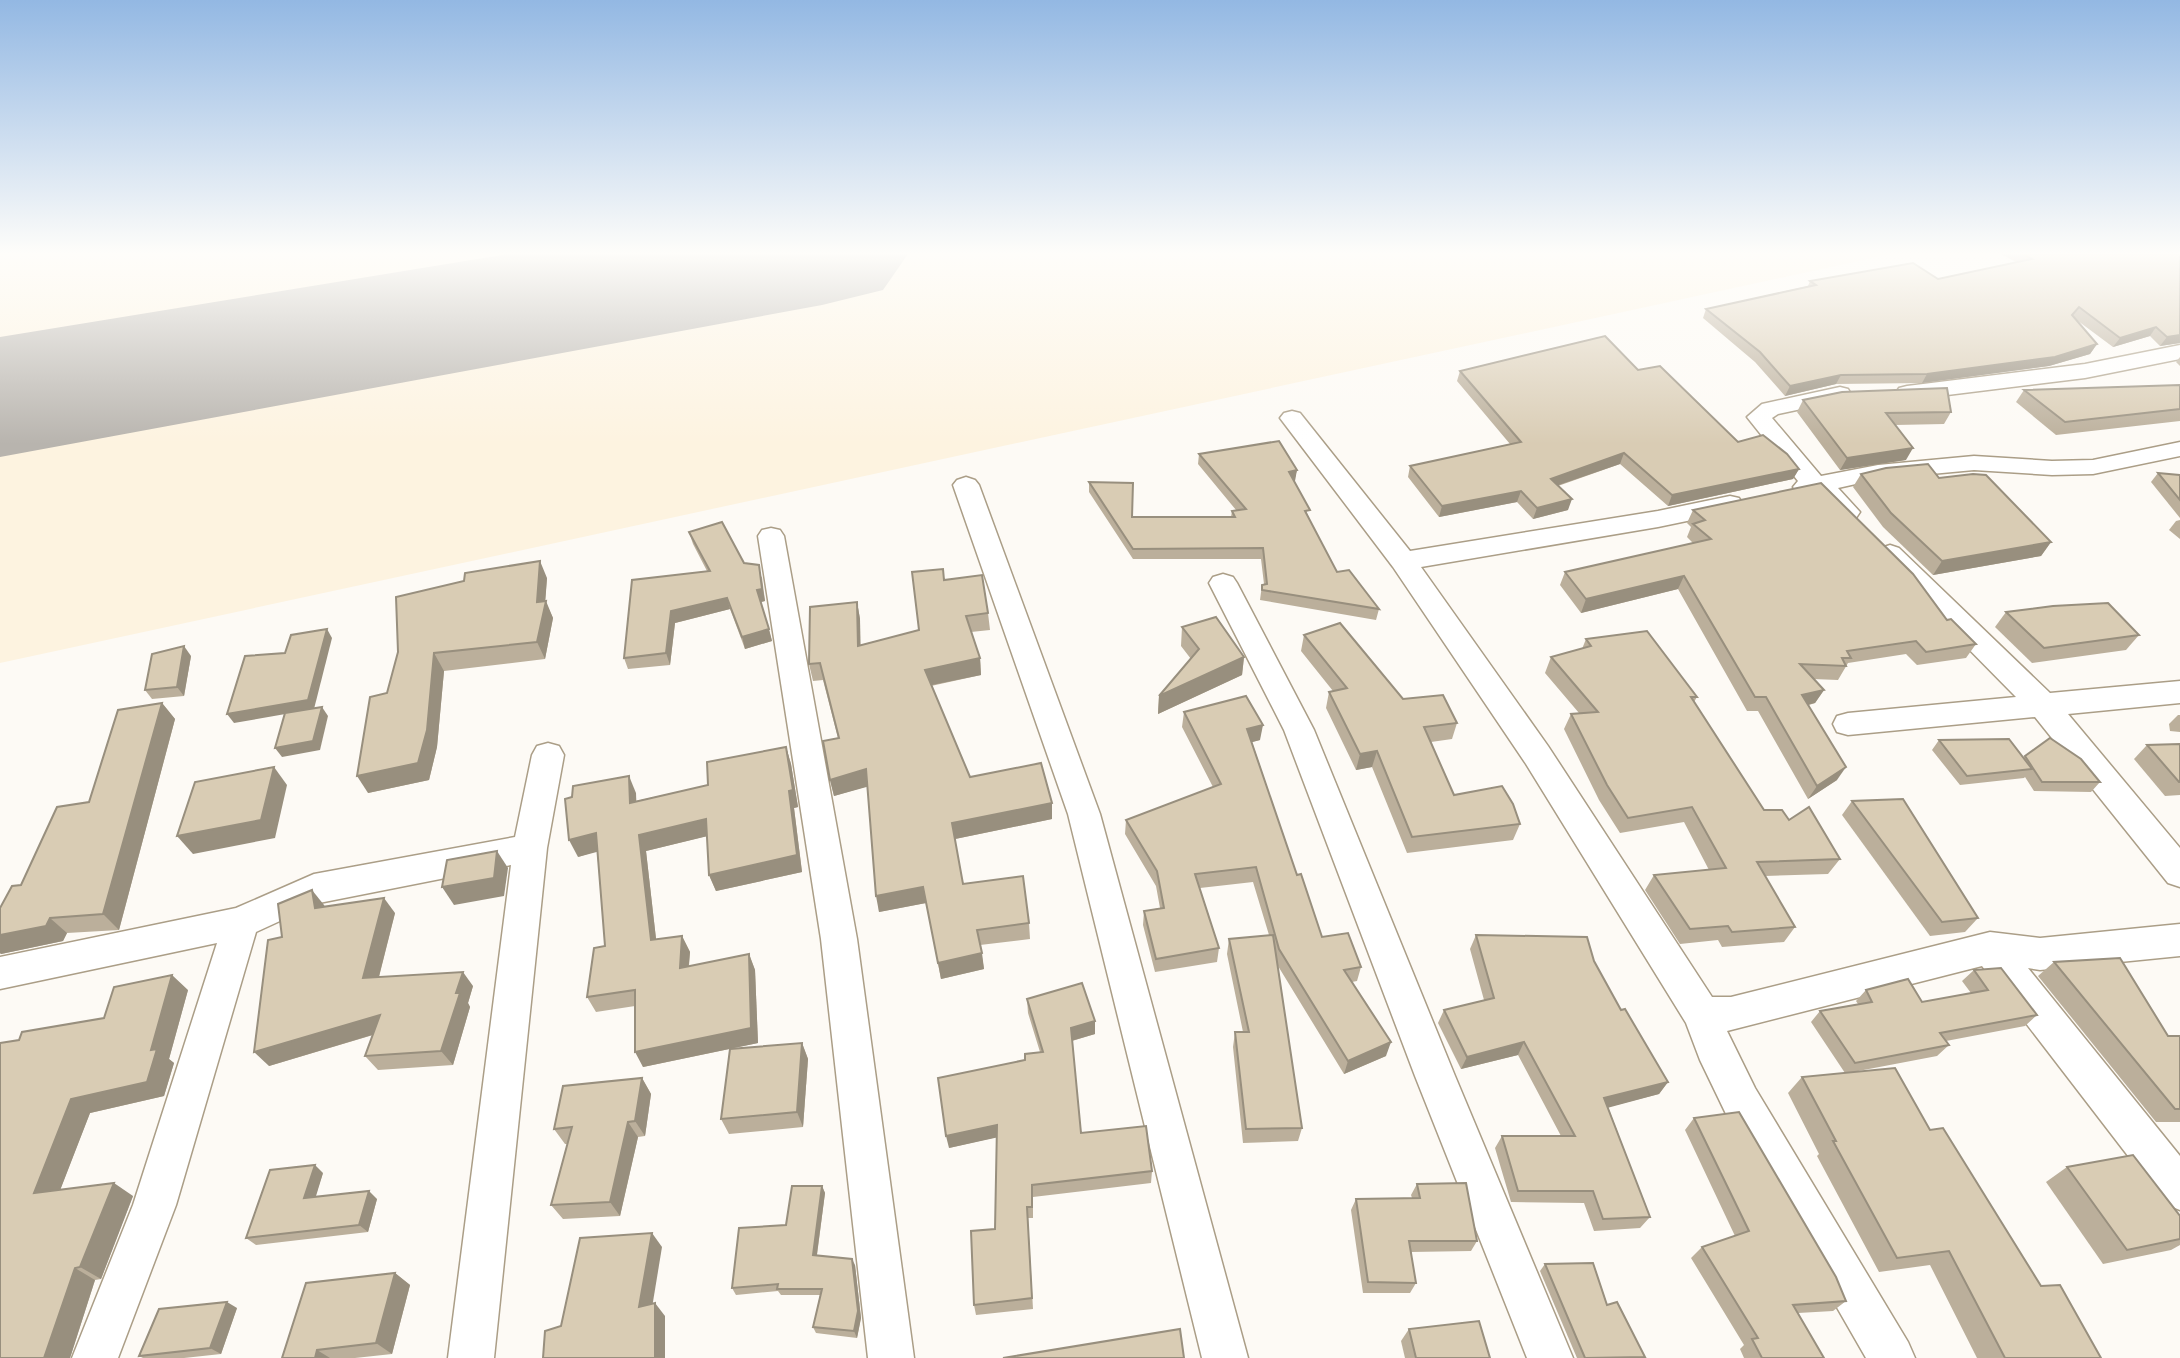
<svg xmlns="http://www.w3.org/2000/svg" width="2180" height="1358" font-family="'Roboto Condensed',sans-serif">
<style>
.built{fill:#fdf3e0}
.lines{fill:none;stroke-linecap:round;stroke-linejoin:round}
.runway{fill:#b8b4ae;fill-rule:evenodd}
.minor-casing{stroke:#ab9e87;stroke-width:3}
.minor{fill:#fff;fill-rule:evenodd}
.wall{fill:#bbaf9b}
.shaded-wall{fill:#988f7e}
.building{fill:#d9ccb4;stroke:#988f7e;stroke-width:2}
</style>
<rect width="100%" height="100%" fill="#fdfaf5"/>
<!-- built -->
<path class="built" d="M0,254H1891L0,663Z"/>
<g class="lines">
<!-- runway -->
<path class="runway" d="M508,254H908L883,290L822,305L0,457V337Z"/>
<!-- minor casing -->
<g class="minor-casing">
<g id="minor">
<path d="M2180,345V359L2085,378L1907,400L1899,398L1896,393L1899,388L1907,386L2085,364Z"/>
<path d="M1840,387L1848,389L1851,394L1848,399L1778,414L1772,418L1821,476L1878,465L1974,456L2052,461L2093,460L2180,442V456L2093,474L2052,475L1974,470L1878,479L1838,488L1860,512L1856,518C1836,523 1827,506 1814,493L1797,492L1793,487L1798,481L1747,417L1762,404Z"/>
<path d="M1292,411L1300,413L1410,551L1658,511L1730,496L1739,498L1743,504L1739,510L1730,512L1658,527L1421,567L1548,746L1712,997H1731L1990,932L2040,938L2180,924V956L2040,970L2028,968L2180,1156V1210L2165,1204L1982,966L1727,1031L1755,1088L1908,1342L1915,1358H1866L1727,1116L1700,1060L1686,1023L1526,764L1393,567L1280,418L1284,413Z"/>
<path d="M966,477L975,480L979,485L1100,814L1248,1358H1202L1068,814L953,485L957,480Z"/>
<path d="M771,528L780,530L784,536L857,939L914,1358H868L821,939L758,536L762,530Z"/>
<path d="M1890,545L1899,548L2050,693L2180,681V703L2068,714L2180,848V887L2168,883L2035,717L1848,735L1837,732L1833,724L1837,716L1848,713L2016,697L1881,560L1877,554L1881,548Z"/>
<path d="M1223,574L1233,577L1237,583L1314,730L1455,1076L1573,1358H1527L1415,1076L1284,730L1209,583L1213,577Z"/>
<path d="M548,743L559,746L564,755L547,848L494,1358H448L511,865L319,903L256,932L176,1205L118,1358H72L133,1205L217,943L0,989V957L236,908L314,874L515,837L532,755L537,746Z"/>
</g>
</g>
<!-- minor -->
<use href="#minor" class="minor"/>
</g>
<!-- wall -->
<g class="wall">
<path d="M2001,254H2180V343L2160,346L2150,336L2113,347L2074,318L2097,344L2090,354L2049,366L1922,383L1836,384L1785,396L1755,362L1703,318L1706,309L1808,286L1810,281L1938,279L2016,262Z"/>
<path d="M2180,357V366L2176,362Z"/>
<path d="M1638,370L1738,442L1799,469L1793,479L1668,506L1620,464L1558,486L1568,510L1533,519L1517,502L1439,517L1408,477L1410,466L1510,444L1457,381L1460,371Z"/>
<path d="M2180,385V421L2056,435L2016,402L2024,390Z"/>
<path d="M1803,400L1951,412L1944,424L1895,425L1906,460L1840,470L1797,412Z"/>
<path d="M1199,454L1297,470L1294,481L1309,518L1337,572L1379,609L1376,620L1260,600L1262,585L1264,584L1261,559H1133L1089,492V482L1132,517H1231L1232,511L1236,510L1198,464Z"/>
<path d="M2158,473L2180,475V518L2151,482Z"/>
<path d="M1861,474L1939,478L2051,542L2041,556L1933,575L1883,527L1853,487Z"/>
<path d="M1693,510L1947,620L1976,644L1966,658L1917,665L1906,654L1848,663L1838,680L1813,679L1824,690L1815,703L1809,705L1837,780L1808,799L1758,711H1747L1678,589L1581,613L1560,585L1565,572L1693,543L1687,537L1691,527L1687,523Z"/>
<path d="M2180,520V539L2169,530L2176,521Z"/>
<path d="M689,532L744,563L762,577L765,601L761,602L772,641L745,649L730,609L675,623L670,665L628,669L624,658L707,571L693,544Z"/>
<path d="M547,578L545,601L553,618L545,659L444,671L437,747L429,780L368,793L387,693L398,652Z"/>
<path d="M944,580L988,613L990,630L971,632L980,658L981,675L931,686L970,777L1052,803V819L955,839L963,884L1029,923L1030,939L980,945L984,969L941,979L926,903L879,912L868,786L834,796L830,780L838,738L823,680L813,681L809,664L857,602L860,619V645L919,630Z"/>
<path d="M2006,612L2139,635L2126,650L2032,663L1995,627Z"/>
<path d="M1182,627L1244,657L1242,675L1158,714L1159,696L1191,659L1181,646Z"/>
<path d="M1304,635L1403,699L1457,723L1452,739L1431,742L1454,795L1520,824L1513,840L1407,853L1372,767L1356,770L1326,708L1329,692L1333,691L1301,651Z"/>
<path d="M1586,639L1697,697L1694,702L1764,810L1789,820L1840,859L1828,874L1765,876L1795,927L1784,942L1722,947L1718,940L1680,944L1645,890L1654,875L1709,870L1684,822L1620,833L1599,800L1564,729L1571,714L1579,713L1545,673L1551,657L1582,649Z"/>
<path d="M191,656L184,696L152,699L145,690Z"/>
<path d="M162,703L175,719L119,930L67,933L63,941L1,954L0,953V935L89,802Z"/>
<path d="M1184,712L1260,740L1252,742L1297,875L1322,937L1361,967L1357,981L1352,982L1386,1056L1344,1074L1278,966L1302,1128L1298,1141L1243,1143L1233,1047L1235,1032H1243L1227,954L1229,939L1269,935L1253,882L1200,888L1219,948L1217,962L1155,972L1143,925L1144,911L1160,908L1156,886L1125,834L1126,820L1213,787L1182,727Z"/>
<path d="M2178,715H2180V732L2170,731L2169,724Z"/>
<path d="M1939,740L2023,757L2025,756L2100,782L2091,792L2034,791L2025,777L2024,778L1960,785L1932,750Z"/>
<path d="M2180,744V795L2165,796L2134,759L2147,745Z"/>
<path d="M786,747L791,764L798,807L794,808L802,872L716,891L709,875L707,836L646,851L656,939L682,936L690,952L689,966L749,954L755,970L758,1043L643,1067L635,1006L596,1012L587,997L605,946L597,851L578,857L636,793V801L708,785Z"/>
<path d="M1852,801L1978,918L1965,932L1930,936L1842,815Z"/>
<path d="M324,905L325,907L395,913L379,977L473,986L468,1003L470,1007L453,1065L378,1070L365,1056L373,1035L269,1066L282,937Z"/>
<path d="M1476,935L1594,961L1621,1010L1668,1082L1659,1094L1608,1107L1650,1217L1640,1228L1594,1231L1584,1203L1511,1202L1495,1148L1502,1136H1561L1518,1055L1461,1069L1438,1023L1444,1010L1484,1000L1470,949Z"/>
<path d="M2054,962L2168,1036H2180V1122H2156L2038,976Z"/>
<path d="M1974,970L2037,1015L2025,1026L1946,1041L1949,1045L1937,1056L1853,1072L1930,1130L2041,1286L2101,1358H1977L1930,1265L1879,1272L1817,1156L1819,1154L1788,1093L1802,1077L1845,1073L1811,1022L1820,1011L1858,1004L1856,1001L1866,990L1922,1002L1971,993L1962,981Z"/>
<path d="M188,990L169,1059L174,1063L164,1096L90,1113L60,1190L133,1196L101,1279L95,1280L70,1358H0L19,1040L104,1018Z"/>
<path d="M1027,999L1095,1021V1034L1072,1041L1081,1133L1152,1171L1151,1183L1033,1197V1218H1028L1033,1309L976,1315L974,1305L995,1229L997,1137L949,1148L1025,1060L1040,1052L1028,1013Z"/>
<path d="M802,1043L808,1059L803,1127L729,1134L721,1119Z"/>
<path d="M642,1078L651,1094L645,1136L638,1137L620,1216L563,1219L551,1205L567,1144H565L554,1129Z"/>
<path d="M1694,1118L1846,1301L1833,1311L1798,1313L1824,1358H1744L1740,1349L1744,1345L1691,1258L1702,1247L1735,1236L1685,1130Z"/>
<path d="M2067,1167L2180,1216V1245L2171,1250L2103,1264L2046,1182Z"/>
<path d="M323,1173L315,1197L377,1199L368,1232L256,1245L246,1238Z"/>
<path d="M1417,1184L1477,1241L1471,1251L1411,1252L1416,1283L1410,1293H1363L1351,1210L1356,1199L1412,1198L1411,1195Z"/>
<path d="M822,1186L825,1193L817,1255L855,1265L861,1318L857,1338L816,1333L813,1327L820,1295H781L778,1291L736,1295L732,1288L786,1225Z"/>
<path d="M1545,1264L1607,1305L1645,1358H1577L1540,1271Z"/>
<path d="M395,1273L410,1285L392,1354L355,1358H282Z"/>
<path d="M237,1308L221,1354L184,1358H143L139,1356Z"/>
<path d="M1409,1329L1490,1358H1405L1401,1341Z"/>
</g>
<!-- shaded-wall -->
<g class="shaded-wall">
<path d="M2156,327L2150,336L2113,347L2120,338Z"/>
<path d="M2180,335V343L2160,346L2167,337Z"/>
<path d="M2097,344L2090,354L2049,366L1922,383L1927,374Z"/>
<path d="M1841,375L1836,384L1785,396L1790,386Z"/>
<path d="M1913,448L1906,460L1840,470L1847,458Z"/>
<path d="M1624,453L1620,464L1547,489L1551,479Z"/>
<path d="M1799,469L1793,479L1668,506L1672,495Z"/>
<path d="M1297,470L1295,481L1288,482L1289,472Z"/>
<path d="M1521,491L1517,502L1439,517L1442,506Z"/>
<path d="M1572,499L1568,510L1533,519L1537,508Z"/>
<path d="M2051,542L2041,556L1933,575L1942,561Z"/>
<path d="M540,561L547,578L545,605L546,601L553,618L545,659L537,642V602Z"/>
<path d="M759,565L765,601L761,602L757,590Z"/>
<path d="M1684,576L1678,589L1581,613L1586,599Z"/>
<path d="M727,598L730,609L675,623L670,665L666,653L671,611Z"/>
<path d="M857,602L860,619L861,663L858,646Z"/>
<path d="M327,629L332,638L314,709L234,723L227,714Z"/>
<path d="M769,629L772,641L745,649L742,637Z"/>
<path d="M184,646L191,656L184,696L177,687Z"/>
<path d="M434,653L444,671L437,747L429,780L368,793L357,776Z"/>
<path d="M1244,657L1242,675L1158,714L1159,696Z"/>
<path d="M980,658L981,675L927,686L925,670Z"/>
<path d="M1824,690L1815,703L1794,708L1802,695Z"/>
<path d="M162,703L175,719L119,930L103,914Z"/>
<path d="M322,707L328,716L320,750L282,757L275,748Z"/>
<path d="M1263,725L1260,740L1245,744L1247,729Z"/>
<path d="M786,747L791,764L798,807L794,808L802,872L716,891L709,875L789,791Z"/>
<path d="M1377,751L1372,767L1356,770L1360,754Z"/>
<path d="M274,767L287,785L275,838L193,854L177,836Z"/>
<path d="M1846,767L1837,780L1808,799L1817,786Z"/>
<path d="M866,769L870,786L834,796L830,780Z"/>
<path d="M629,776L636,793L637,819L630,803Z"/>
<path d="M1052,803V819L955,839L952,823Z"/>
<path d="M706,819L712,835L646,851L658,956L651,940L639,835Z"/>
<path d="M596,833L604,850L578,857L569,840Z"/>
<path d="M497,851L508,868L504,896L454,905L442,887Z"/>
<path d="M923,887L926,903L879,912L876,896Z"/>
<path d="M312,890L324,905L328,923L315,908Z"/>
<path d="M384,898L395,913L375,992L363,978Z"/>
<path d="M50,918L67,933L63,941L1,954L0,953V935Z"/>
<path d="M682,936L690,952L687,983L680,968Z"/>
<path d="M982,953L984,969L941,979L938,963Z"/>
<path d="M749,954L755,970L758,1043L643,1067L635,1052Z"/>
<path d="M463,972L473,986L468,1003L470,1007L453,1065L441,1051L456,993Z"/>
<path d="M172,975L188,990L169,1059L174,1063L164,1096L90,1113L54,1206L34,1193L71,1099L151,1050Z"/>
<path d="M380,1015L392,1029L269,1066L254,1052Z"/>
<path d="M1095,1021V1034L1071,1041V1028Z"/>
<path d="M1391,1042L1386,1056L1344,1074L1348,1061Z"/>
<path d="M1524,1042L1518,1055L1461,1069L1467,1057Z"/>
<path d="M802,1043L808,1059L803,1127L797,1112Z"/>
<path d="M642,1078L651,1094L645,1136L635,1121Z"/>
<path d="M1668,1082L1659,1094L1596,1111L1604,1098Z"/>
<path d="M628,1122L638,1137L620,1216L610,1202Z"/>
<path d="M997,1125L999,1137L949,1148L946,1136Z"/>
<path d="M315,1165L323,1173L313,1206L304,1198Z"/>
<path d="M114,1183L133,1196L101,1279L80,1267Z"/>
<path d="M822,1186L825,1193L816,1261L813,1255Z"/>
<path d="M369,1191L377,1199L368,1232L359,1225Z"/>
<path d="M652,1233L662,1247L650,1320L639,1307Z"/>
<path d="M852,1259L855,1265L861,1318L857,1338L854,1331Z"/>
<path d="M75,1268L95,1280L70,1358H44Z"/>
<path d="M395,1273L410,1285L392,1354L376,1343Z"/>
<path d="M227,1302L237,1308L221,1354L210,1348Z"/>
<path d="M655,1303L665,1316V1358H655Z"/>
<path d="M317,1350L330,1358H315Z"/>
</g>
<!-- building -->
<g class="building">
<path d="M2023,254H2180V335L2167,337L2156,327L2120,338L2079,307L2072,315L2097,344L2055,357L1927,374L1841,375L1790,386L1760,352L1706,309L1816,285L1810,281L1913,263L1938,279L2032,259Z"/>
<path d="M1605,336L1638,370L1660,366L1738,442L1763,435L1787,454L1799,469L1672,495L1624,453L1551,479L1572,499L1537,508L1521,491L1442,506L1410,466L1521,442L1460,371Z"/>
<path d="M2180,385V409L2065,422L2024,390Z"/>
<path d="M1947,388L1951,412L1886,413L1913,448L1847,458L1803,400L1842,392Z"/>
<path d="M1279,441L1297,470L1289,472L1310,510L1305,511L1337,572L1349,570L1379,609L1262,590V585L1267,584L1263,548L1133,549L1089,482L1133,483L1132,517H1235L1232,511L1246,509L1199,454Z"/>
<path d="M1928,464L1939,478L1973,474L1986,475L2051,542L1942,561L1891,513L1861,474L1886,468Z"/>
<path d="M2158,473L2180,475V500Z"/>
<path d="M1821,483L1913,574L1947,620L1951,619L1976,644L1926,652L1916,641L1847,651L1851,658H1842L1846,666L1800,664L1824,690L1802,695L1846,767L1817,786L1766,697H1755L1684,576L1586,599L1565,572L1711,539L1693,524L1705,520L1693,510Z"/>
<path d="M722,522L744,563L759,565L762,589L757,590L769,629L742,637L727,598L671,611L666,653L624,658L632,580L710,571L689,532Z"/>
<path d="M540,561L537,602L546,601L537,642L434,653L427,730L418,763L357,776L370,697L387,693L398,652L396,597L464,581L465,573Z"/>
<path d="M943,569L944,580L982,575L988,613L966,616L980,658L925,670L970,777L1041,763L1052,803L952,823L963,884L1023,876L1029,923L977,930L982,953L938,963L923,887L876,896L866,769L830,780L823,741L839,738L820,663L809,664L810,607L857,602L858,646L919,630L912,572Z"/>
<path d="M2108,603L2139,635L2044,648L2006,612L2053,606Z"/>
<path d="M1216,617L1244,657L1159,696L1199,649L1182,627Z"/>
<path d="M1340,623L1403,699L1443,695L1457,723L1424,727L1454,795L1502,786L1513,804L1520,824L1412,837L1377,751L1360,754L1329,692L1347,688L1304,635Z"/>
<path d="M327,629L308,700L227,714L245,656L285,653L291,635Z"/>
<path d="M1647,631L1697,697H1691L1764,810H1782L1789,820L1809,807L1840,859L1757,862L1795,927L1732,932L1728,926L1690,929L1654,875L1726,868L1692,807L1628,818L1607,785L1571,714L1598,712L1551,657L1591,646L1586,639Z"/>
<path d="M184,646L177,687L145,690L152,654Z"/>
<path d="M1246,696L1263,725L1247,729L1297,875L1301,874L1322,937L1348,933L1361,967L1344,970L1391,1042L1348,1061L1279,949L1256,867L1195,874L1219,948L1156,959L1144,911L1164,908L1157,871L1126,820L1221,784L1184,712Z"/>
<path d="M162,703L103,914L50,918L46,926L0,935V908L12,886L21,885L57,807L89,802L118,710Z"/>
<path d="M322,707L313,741L275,748L285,713Z"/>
<path d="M2050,738L2081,759L2100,782H2042L2025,756Z"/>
<path d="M2009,739L2032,769L1967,776L1939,740Z"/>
<path d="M2180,744V782H2179L2147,745Z"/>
<path d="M786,747L793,790L789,791L797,855L709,875L706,819L639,835L651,940L682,936L680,968L749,954L751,1028L635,1052V990L587,997L594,948L605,946L596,833L569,840L565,799L572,797L573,786L629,776L630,803L708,785L707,762Z"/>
<path d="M274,767L261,820L177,836L195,782Z"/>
<path d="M1903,799L1978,918L1942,922L1852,801Z"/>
<path d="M497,851L494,878L442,887L447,860Z"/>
<path d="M312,890L315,908L384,898L363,978L463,972L456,993H460L441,1051L365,1056L380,1015L254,1052L268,940L282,937L278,904Z"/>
<path d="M1273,935L1302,1128L1246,1129L1235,1032H1249L1229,939Z"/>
<path d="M1476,935L1587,937L1594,961L1621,1010L1625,1009L1668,1082L1604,1098L1650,1217L1603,1219L1593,1191H1518L1502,1136H1575L1524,1042L1467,1057L1444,1010L1494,998Z"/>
<path d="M2120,958L2168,1036H2180V1109H2175L2054,962Z"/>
<path d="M2001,968L2037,1015L1940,1033L1949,1045L1855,1063L1820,1011L1872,1002L1866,990L1908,979L1922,1002L1988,990L1974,970Z"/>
<path d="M172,975L151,1050L157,1049L147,1082L71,1099L34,1193L114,1183L80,1267L75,1268L44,1358H0V1043L19,1040L22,1032L104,1018L114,987Z"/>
<path d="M1082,983L1095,1021L1071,1028L1081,1133L1146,1126L1152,1171L1032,1185V1207H1027L1032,1298L974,1305L971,1231L995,1229L997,1125L946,1136L938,1078L1025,1060V1054L1043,1052L1027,999Z"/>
<path d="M802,1043L797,1112L721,1119L730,1049Z"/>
<path d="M1895,1068L1930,1130L1943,1128L2041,1286L2060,1285L2101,1358H2005L1949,1251L1897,1258L1833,1141H1836L1802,1077Z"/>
<path d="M642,1078L635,1121L628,1122L610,1202L551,1205L572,1127L554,1129L563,1086Z"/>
<path d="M1739,1112L1836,1277L1846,1301L1793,1305L1824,1358H1762L1752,1339L1758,1338L1702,1247L1749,1231L1694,1118Z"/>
<path d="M2133,1155L2180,1216V1239L2127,1250L2067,1167Z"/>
<path d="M315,1165L304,1198L369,1191L359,1225L246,1238L270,1170Z"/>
<path d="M1466,1183L1477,1241H1409L1416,1283L1368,1282L1356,1199L1420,1198L1417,1184Z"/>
<path d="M792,1186H822L813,1255L852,1259L858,1311L854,1331L813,1327L822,1289H777L778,1284L732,1288L739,1228L786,1225Z"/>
<path d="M652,1233L639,1307L655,1303V1358H543L545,1331L561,1326L580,1238Z"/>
<path d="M1593,1263L1607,1305L1617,1302L1645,1357L1585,1358L1545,1264Z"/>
<path d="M395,1273L376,1343L317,1350L315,1358H282L306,1283Z"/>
<path d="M227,1302L210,1348L139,1356L159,1309Z"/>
<path d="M1479,1321L1490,1358H1416L1409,1329Z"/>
<path d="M1180,1329L1184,1358H1003Z"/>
</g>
<!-- sky -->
<linearGradient id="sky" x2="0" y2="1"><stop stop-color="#93b8e3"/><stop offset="0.57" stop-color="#fefdfa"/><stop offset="1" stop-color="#fefdfa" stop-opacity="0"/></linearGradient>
<rect width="2180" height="444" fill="url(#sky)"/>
</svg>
